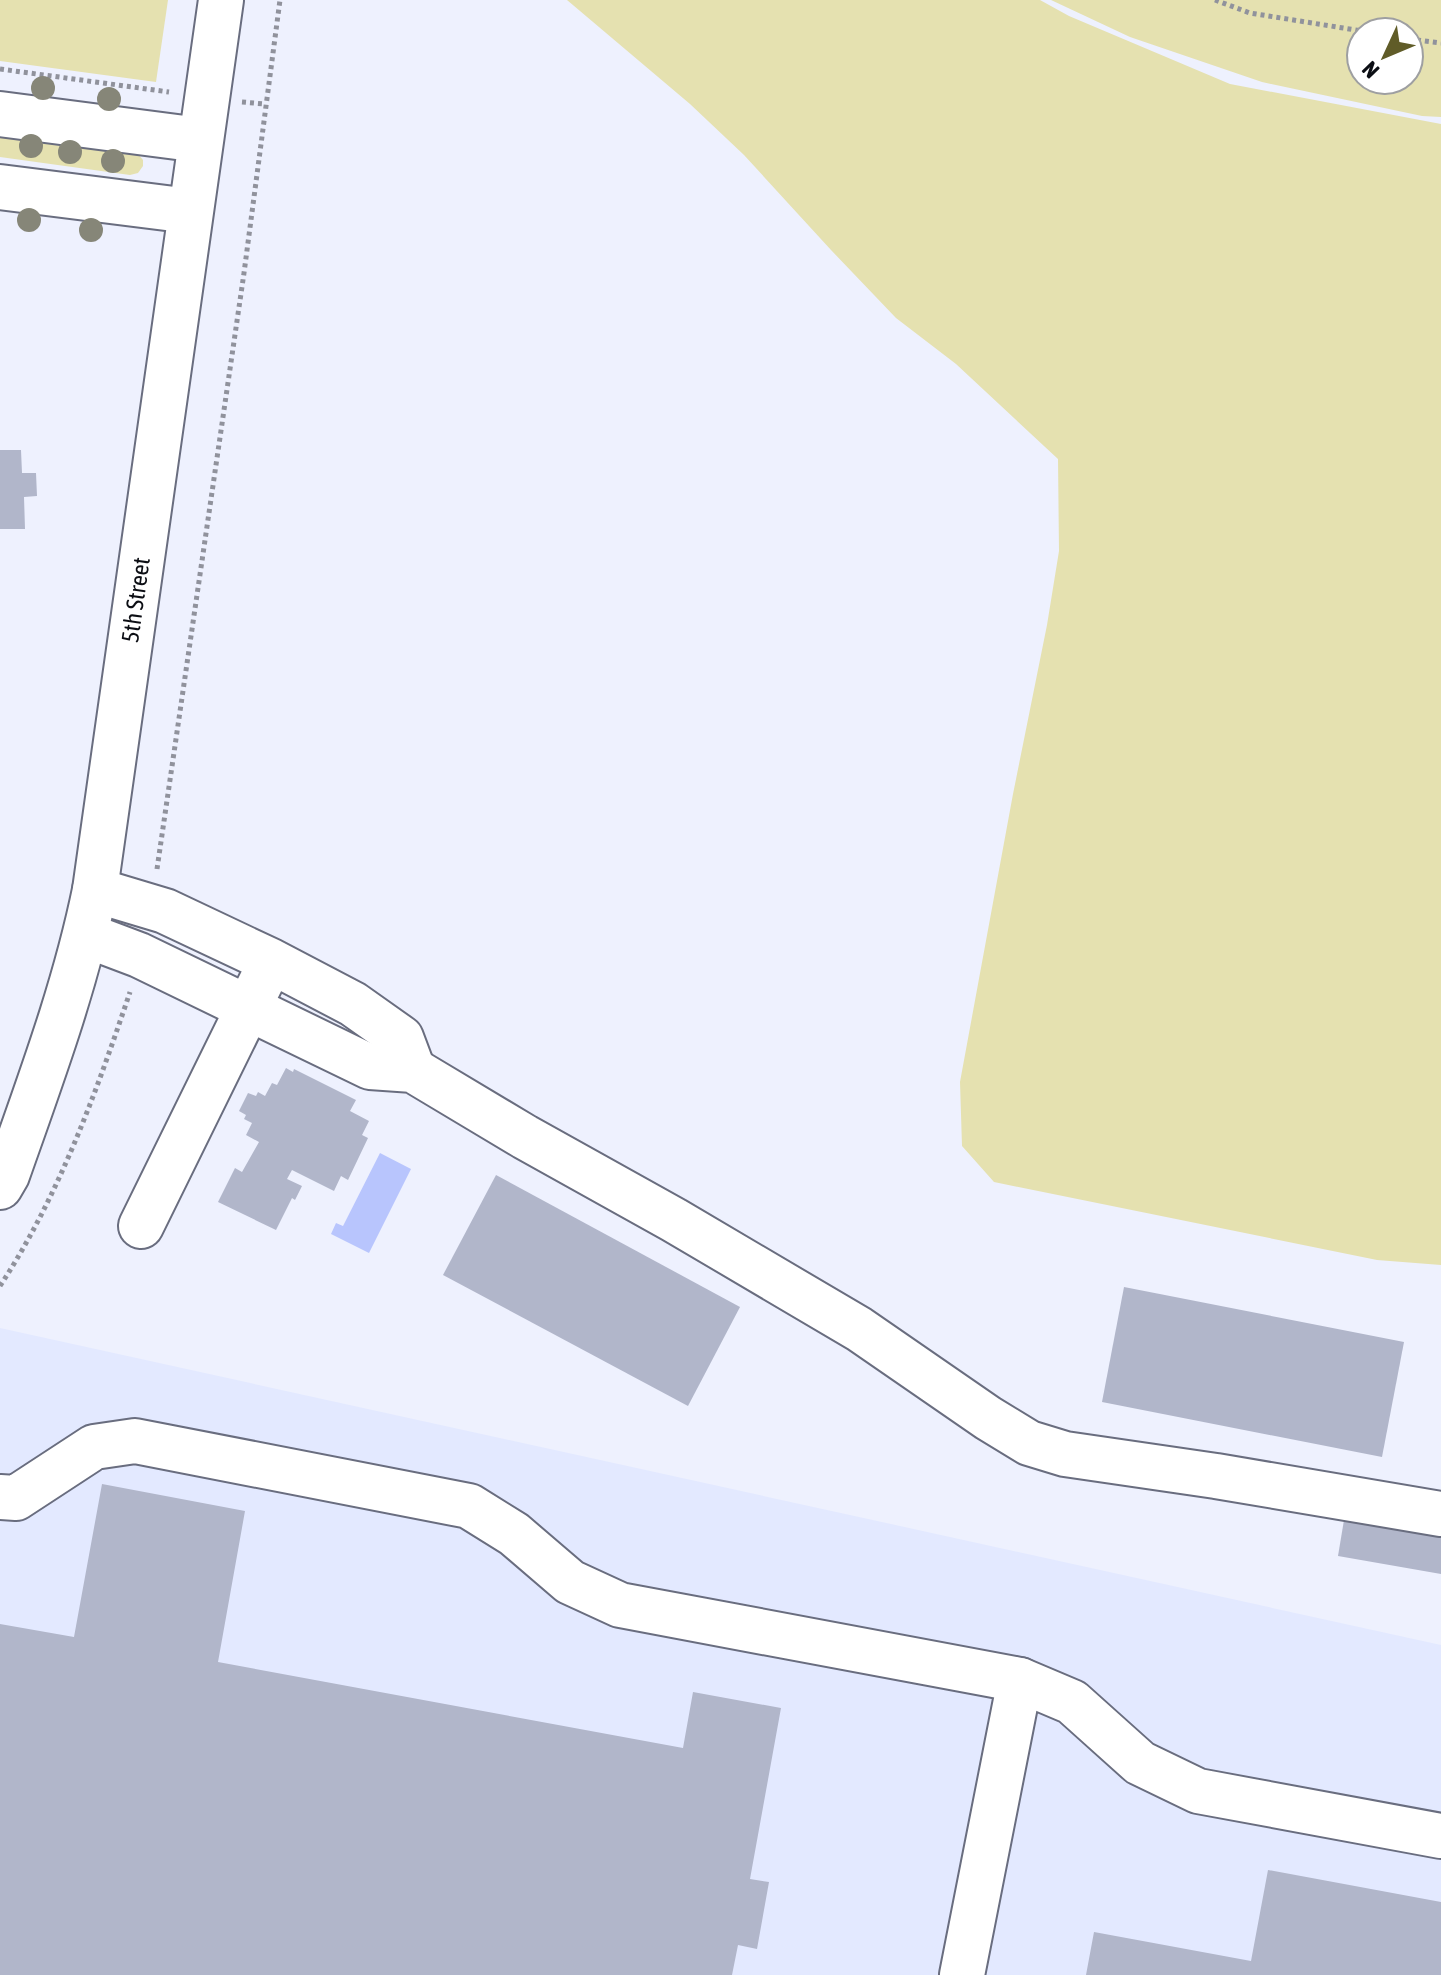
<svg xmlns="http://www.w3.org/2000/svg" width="1441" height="1975" font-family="'Asap Condensed',sans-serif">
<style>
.built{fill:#e3e9ff}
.green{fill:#e5e1b0;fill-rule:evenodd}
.water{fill:#b8c5fd}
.building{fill:#b1b6ca}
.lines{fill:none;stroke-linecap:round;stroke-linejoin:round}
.minor-casing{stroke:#696d7f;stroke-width:48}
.path{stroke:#90929c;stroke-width:5;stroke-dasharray:4 4;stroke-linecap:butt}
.minor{stroke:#fff;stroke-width:44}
.tree{fill:#868678}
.labels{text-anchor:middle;stroke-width:6;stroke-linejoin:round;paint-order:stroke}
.street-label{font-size:24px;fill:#0c0e14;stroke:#fff}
</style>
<rect width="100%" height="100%" fill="#eef1fe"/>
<!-- built -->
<path class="built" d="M0,1328L1441,1645V1975H0Z"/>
<!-- green -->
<g class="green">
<path d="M0,0H168L156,82L0,61Z"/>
<path d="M567,0H1040L1069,16L1230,84L1441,124V1265L1377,1260L994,1182L962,1146L960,1082L1013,794L1047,625L1059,551L1058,459L956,364L896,318L831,250L744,155L690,104Z"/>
<path d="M1051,0H1441V117L1422,116L1262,82L1130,37ZM1361,32H1409V80H1361Z"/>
<path d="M0,131L138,154L143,160V166L138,173L130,175L0,157Z"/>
</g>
<!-- water -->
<path class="water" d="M380,1153L411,1169L369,1253L331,1234L336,1223L343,1226Z"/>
<!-- building -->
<g class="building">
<path d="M0,450H21L22,473H36L37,496L24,497L25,529H0Z"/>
<path d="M286,1068L293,1072L294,1069L356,1100L350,1111L369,1121L362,1135L368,1138L348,1180L341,1176L334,1191L292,1170L287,1179L302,1186L295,1200L292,1198L276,1230L218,1202L235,1168L242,1172L259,1142L246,1135L252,1123L244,1119L246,1115L239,1111L248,1093L256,1096L258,1092L265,1096L272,1083L277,1085Z"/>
<path d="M496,1175L740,1307L688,1406L443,1275Z"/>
<path d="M1124,1287L1404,1342L1382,1457L1102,1402Z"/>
<path d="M102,1484L245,1511L218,1662L683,1748L693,1692L781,1708L750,1879L769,1882L757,1949L738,1945L732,1975H0V1624L74,1637Z"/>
<path d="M1344,1520L1441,1536V1574L1338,1556Z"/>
<path d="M1268,1870L1441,1902V1975H1086L1094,1932L1251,1961Z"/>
</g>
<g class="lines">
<!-- minor casing -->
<g class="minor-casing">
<g id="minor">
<path d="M0,114L200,140"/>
<path d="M0,187L190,211"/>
<path d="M95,890L165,911L271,961L353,1004L401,1038L413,1070"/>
<path d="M86,935L139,955L370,1067L413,1070L525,1137L674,1220L859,1329L988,1418L1029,1443L1065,1454L1216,1476L1441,1514"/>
<path d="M0,1187L7,1175C40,1081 75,988 95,890L221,0"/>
<path d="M141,1226L262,980"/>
<path d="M0,1497L16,1498L94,1447L135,1441L469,1506L514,1534L570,1582L620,1605L1020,1680L1072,1702L1140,1763L1198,1791L1441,1836"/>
<path d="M962,1975L1020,1680"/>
</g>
</g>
<!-- path -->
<g class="path">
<path d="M1215,0L1250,13L1368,32"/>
<path d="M1409,39L1441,43"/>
<path d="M0,69L169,92"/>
<path d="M242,102L265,104"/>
<path d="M157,869L244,273L280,0"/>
<path d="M0,1286C59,1196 96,1093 130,992"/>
</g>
<!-- minor -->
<use href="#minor" class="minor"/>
</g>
<!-- trees -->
<g class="tree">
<circle cx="43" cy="88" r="12"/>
<circle cx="109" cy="99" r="12"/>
<circle cx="31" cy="146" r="12"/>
<circle cx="70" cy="152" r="12"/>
<circle cx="113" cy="161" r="12"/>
<circle cx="29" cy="220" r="12"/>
<circle cx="91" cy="230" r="12"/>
</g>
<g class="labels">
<!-- street labels -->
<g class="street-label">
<text transform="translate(136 600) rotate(-82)" y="8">5th Street</text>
</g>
</g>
<!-- north arrow -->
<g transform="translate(1385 56) rotate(226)"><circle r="38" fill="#ffffff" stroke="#9e9fa1" stroke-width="2"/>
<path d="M0-6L14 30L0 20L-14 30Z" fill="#605c28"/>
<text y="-12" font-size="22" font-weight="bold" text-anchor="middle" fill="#0c0e14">N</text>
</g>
</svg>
